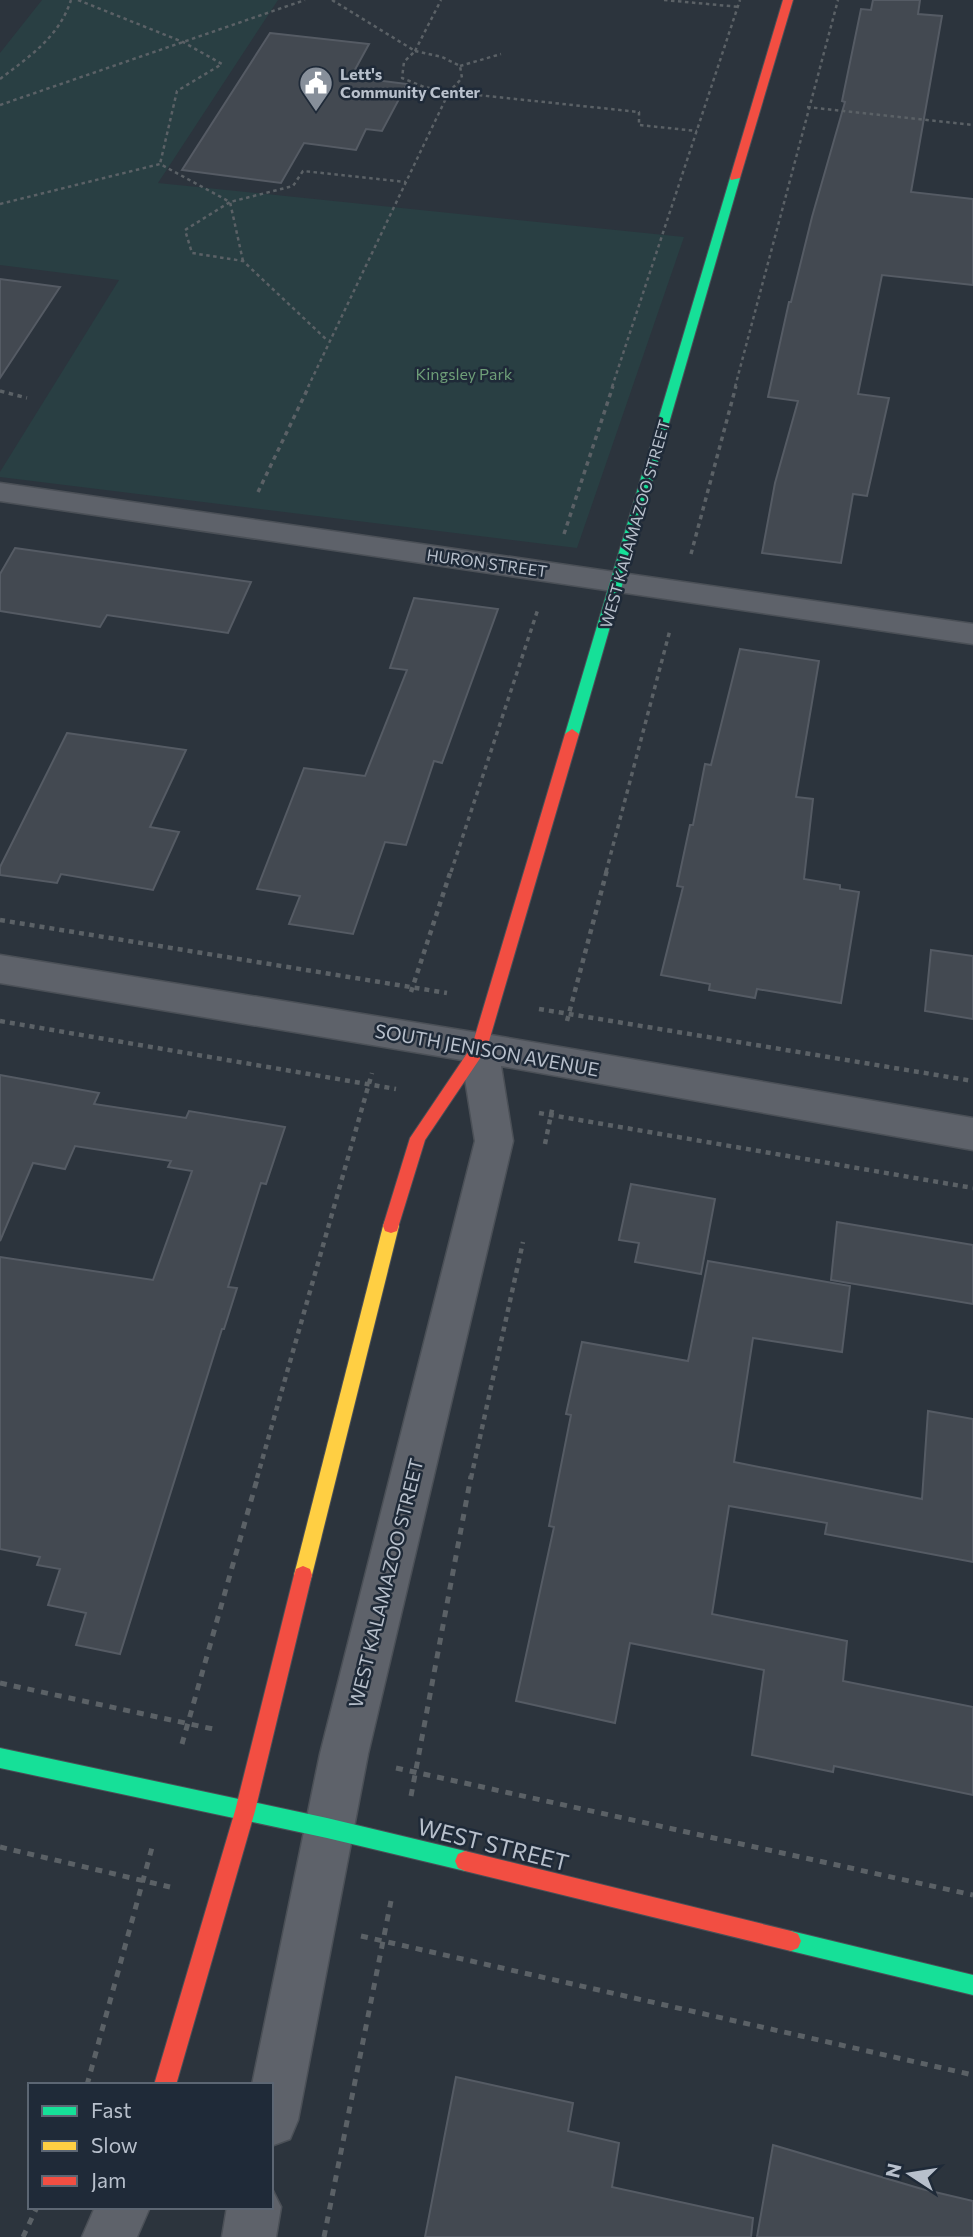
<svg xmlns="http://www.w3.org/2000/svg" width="973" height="2237" font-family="Commissioner,sans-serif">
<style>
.green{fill:#293f43}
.building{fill:#434951;stroke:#555b64;stroke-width:2}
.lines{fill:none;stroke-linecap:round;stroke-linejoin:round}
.street-casing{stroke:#4b5057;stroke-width:3}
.fast-casing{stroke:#4b5057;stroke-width:2}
.slow-casing{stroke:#4b5057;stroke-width:2}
.jam-casing{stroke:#4b5057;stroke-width:2}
.path-far3{stroke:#5b6166;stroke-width:2.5;stroke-dasharray:3.5 3.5;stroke-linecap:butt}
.path-far2{stroke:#5b6166;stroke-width:3.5;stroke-dasharray:4.5 4.5;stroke-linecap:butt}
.path-far1{stroke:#5b6166;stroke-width:4.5;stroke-dasharray:5 5;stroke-linecap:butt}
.path{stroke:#5b6166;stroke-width:5;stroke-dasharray:7 7;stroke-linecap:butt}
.street{fill:#5e626a;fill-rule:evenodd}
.fast{fill:#16e098;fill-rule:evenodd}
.slow{fill:#ffcf43;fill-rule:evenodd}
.jam{fill:#f24e42;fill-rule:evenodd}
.labels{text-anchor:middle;stroke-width:5;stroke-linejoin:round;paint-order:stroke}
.far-poi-label{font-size:16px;font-weight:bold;fill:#b8c0cc;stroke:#1f2a38;text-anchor:start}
.far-park-label{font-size:16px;fill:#6e9e78;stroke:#1f2a38}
.far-street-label{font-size:16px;fill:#b8c0cc;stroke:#1f2a38}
.street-label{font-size:19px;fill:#b8c0cc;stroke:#1f2a38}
.near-street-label{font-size:23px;fill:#b8c0cc;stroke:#1f2a38}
</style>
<rect width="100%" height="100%" fill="#2c343d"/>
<!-- green -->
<path class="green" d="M42,0H278L158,183L684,237L577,548L0,477V472L119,280L0,265V53Z"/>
<!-- building -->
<g class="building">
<path d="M873,0H920L918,14L942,16L911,192L973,199V285L882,275L858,394L889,398L867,496L853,494L841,563L762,553L775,483L798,401L768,397L789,302H791L812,217L845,102L842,101L861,9L871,10Z"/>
<path d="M270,33L369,44L351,77L407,84L382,131L366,129L356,150L304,143L281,183L182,170Z"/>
<path d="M0,279L60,287L0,378Z"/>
<path d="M15,548L99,560L251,582L228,633L107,615L100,627L0,611V574Z"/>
<path d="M414,598L498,609L442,763L434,761L406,845L385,842L353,934L289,924L300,896L257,889L304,768L365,776L407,670L390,668Z"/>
<path d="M740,649L819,661L796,797L813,799L804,879L840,885V889L859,892L841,1003L757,989L755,998L709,990L710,984L661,975L683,887L677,886L690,825H693L705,764L711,765Z"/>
<path d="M67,733L186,750L150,827L179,832L153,890L61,874L57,883L0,875V867Z"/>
<path d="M931,950L973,956V1019L925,1011Z"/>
<path d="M0,1075L99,1093L94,1104L186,1118L189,1111L285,1127L266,1184L261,1183L228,1287L237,1288L224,1329H222L120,1654L76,1645L86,1613L48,1605L60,1569L37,1565L40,1557L0,1549V1257L153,1280L192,1171L168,1167L171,1161L75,1146L65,1169L33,1163L0,1241Z"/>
<path d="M631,1184L715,1199L701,1274L635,1262L639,1243L619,1240Z"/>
<path d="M837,1222L973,1245V1304L831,1280Z"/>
<path d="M708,1261L850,1286L842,1352L753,1338L734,1462L922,1499L928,1411L973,1419V1562L825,1534L827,1523L729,1506L712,1614L847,1641L843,1681L973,1707V1795L834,1766L833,1772L752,1755L764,1670L630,1643L615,1723L516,1701L554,1527L549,1526L571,1415L566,1414L582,1342L688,1361Z"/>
<path d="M456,2077L573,2103L568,2131L619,2143L612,2187L753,2218L751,2237H425Z"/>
<path d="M773,2145L922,2189L973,2201V2237H757Z"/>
</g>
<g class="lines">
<!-- street casing -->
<g class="street-casing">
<g id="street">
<path d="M0,483L973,624V644L0,501Z"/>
<path d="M0,955L479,1033L973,1118V1150L501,1066L513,1141L368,1754L298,2120L290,2139L271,2146V2085H252L320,1754L475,1141L462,1060L0,983Z"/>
<path d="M271,2187L281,2207L276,2237H222L227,2207H271Z"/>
<path d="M95,2207H150L137,2237H82Z"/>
</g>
</g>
<!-- fast casing -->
<g class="fast-casing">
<g id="fast">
<path d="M735,175L740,178L579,734L577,737H567L565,734L730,178Z"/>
<path d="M0,1748L327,1818L465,1851L472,1854L475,1861L472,1868L465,1871L327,1838L0,1768Z"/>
<path d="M791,1931L973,1975V1995L791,1951L784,1948L781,1941L784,1934Z"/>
</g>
</g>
<!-- slow casing -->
<g class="slow-casing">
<path id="slow" d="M391,1219L397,1221L399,1226L312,1575L310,1581L303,1584L296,1581L294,1575L383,1226L385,1221Z"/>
</g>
<!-- jam casing -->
<g class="jam-casing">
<g id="jam">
<path d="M783,0H793L740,178L731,180L730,178Z"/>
<path d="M572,729L579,734L487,1048L425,1140L397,1231L391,1233L385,1231L383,1226L410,1138L472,1046L565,734Z"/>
<path d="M303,1566L310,1569L312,1575L255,1811L176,2085H154L235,1811L294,1575L296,1569Z"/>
<path d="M465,1851L791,1931L798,1934L801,1941L798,1948L791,1951L465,1871L458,1868L455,1861L458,1854Z"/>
</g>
</g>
<!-- path-far3 -->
<g class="path-far3">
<path d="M78,0L183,42L222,64L177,91L160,164"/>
<path d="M332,0L415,51"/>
<path d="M664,0L740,7"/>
<path d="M415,51L442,57L460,66L462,78L449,92L424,87L402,78L404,62Z"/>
<path d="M415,51L441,0"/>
<path d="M460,66L501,54"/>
<path d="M0,79C30,56 59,37 71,0"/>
<path d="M0,105L305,0"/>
<path d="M807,107L973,125"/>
<path d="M0,204L160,164L230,202L185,230L192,253L243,261L328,341"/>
<path d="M243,261L230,202L293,186L303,171L406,182"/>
<path d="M308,387L449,92L639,112V125L697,131"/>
<path d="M612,387L740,0"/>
<path d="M735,387L838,0"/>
</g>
<!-- path-far2 -->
<g class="path-far2">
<path d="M0,391L27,398"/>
<path d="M258,492L309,386"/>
<path d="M564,534L613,386"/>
<path d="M691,554L736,386"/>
<path d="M451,872L538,609"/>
<path d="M606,872L670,630"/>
</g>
<!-- path-far1 -->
<g class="path-far1">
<path d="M0,920L447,993"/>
<path d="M411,992L451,870"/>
<path d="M539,1009L973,1081"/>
<path d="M0,1021L396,1089"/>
<path d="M567,1021L607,870"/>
<path d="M539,1113L973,1188"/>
<path d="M545,1144L553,1105"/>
<path d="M257,1478L372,1073"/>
<path d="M471,1478L523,1242"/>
</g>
<!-- path -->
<g class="path">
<path d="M0,1683L213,1729"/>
<path d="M182,1744L258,1476"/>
<path d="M396,1768L973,1895"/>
<path d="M411,1796L471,1476"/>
<path d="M0,1847L170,1887"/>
<path d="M361,1936L973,2075"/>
<path d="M87,2085L153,1844"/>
<path d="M23,2237L37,2207"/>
<path d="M324,2237L391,1901"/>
</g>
<!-- street -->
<use href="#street" class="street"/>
<!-- fast -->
<use href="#fast" class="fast"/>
<!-- slow -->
<use href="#slow" class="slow"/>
<!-- jam -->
<use href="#jam" class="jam"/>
</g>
<!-- icons -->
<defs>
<g id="civic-pin" transform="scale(1.75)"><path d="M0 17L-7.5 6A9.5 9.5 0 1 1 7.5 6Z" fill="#878f9a" stroke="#1f2a38"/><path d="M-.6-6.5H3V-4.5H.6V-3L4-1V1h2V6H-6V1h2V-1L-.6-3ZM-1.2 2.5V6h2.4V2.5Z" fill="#fff"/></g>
</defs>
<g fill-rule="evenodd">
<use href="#civic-pin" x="316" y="83"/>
</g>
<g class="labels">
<!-- far-poi labels -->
<g class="far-poi-label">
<text x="340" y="80">Lett's<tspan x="340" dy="18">Community Center</tspan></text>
</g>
<!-- far-park labels -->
<g class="far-park-label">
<text x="464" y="380">Kingsley Park</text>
</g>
<!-- far-street labels -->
<g class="far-street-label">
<text transform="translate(635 524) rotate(-74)" y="6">WEST KALAMAZOO STREET</text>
<text transform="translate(487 563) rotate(8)" y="6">HURON STREET</text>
</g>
<!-- street labels -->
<g class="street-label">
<text transform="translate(487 1050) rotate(10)" y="7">SOUTH JENISON AVENUE</text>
<text transform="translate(386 1583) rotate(-76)" y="7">WEST KALAMAZOO STREET</text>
</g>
<!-- near-street labels -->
<g class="near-street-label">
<text transform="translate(493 1845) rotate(14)" y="8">WEST STREET</text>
</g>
</g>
<!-- legend -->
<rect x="28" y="2083" width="245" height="126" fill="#1f2a38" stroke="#5c6673" stroke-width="2"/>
<rect x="42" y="2106" width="35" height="10" fill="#16e098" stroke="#5c6673" stroke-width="2"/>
<text x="91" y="2118" font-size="21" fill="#b8c0cc">Fast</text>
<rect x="42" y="2141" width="35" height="10" fill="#ffcf43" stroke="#5c6673" stroke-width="2"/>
<text x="91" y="2153" font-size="21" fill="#b8c0cc">Slow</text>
<rect x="42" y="2176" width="35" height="10" fill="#f24e42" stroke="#5c6673" stroke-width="2"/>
<text x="91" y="2188" font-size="21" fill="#b8c0cc">Jam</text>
<!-- north arrow -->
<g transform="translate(910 2174) rotate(282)" stroke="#1f2a38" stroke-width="5" paint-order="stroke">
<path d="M0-5L12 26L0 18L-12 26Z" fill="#b8c0cc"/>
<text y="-10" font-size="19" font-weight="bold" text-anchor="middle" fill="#b8c0cc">N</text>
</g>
</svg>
